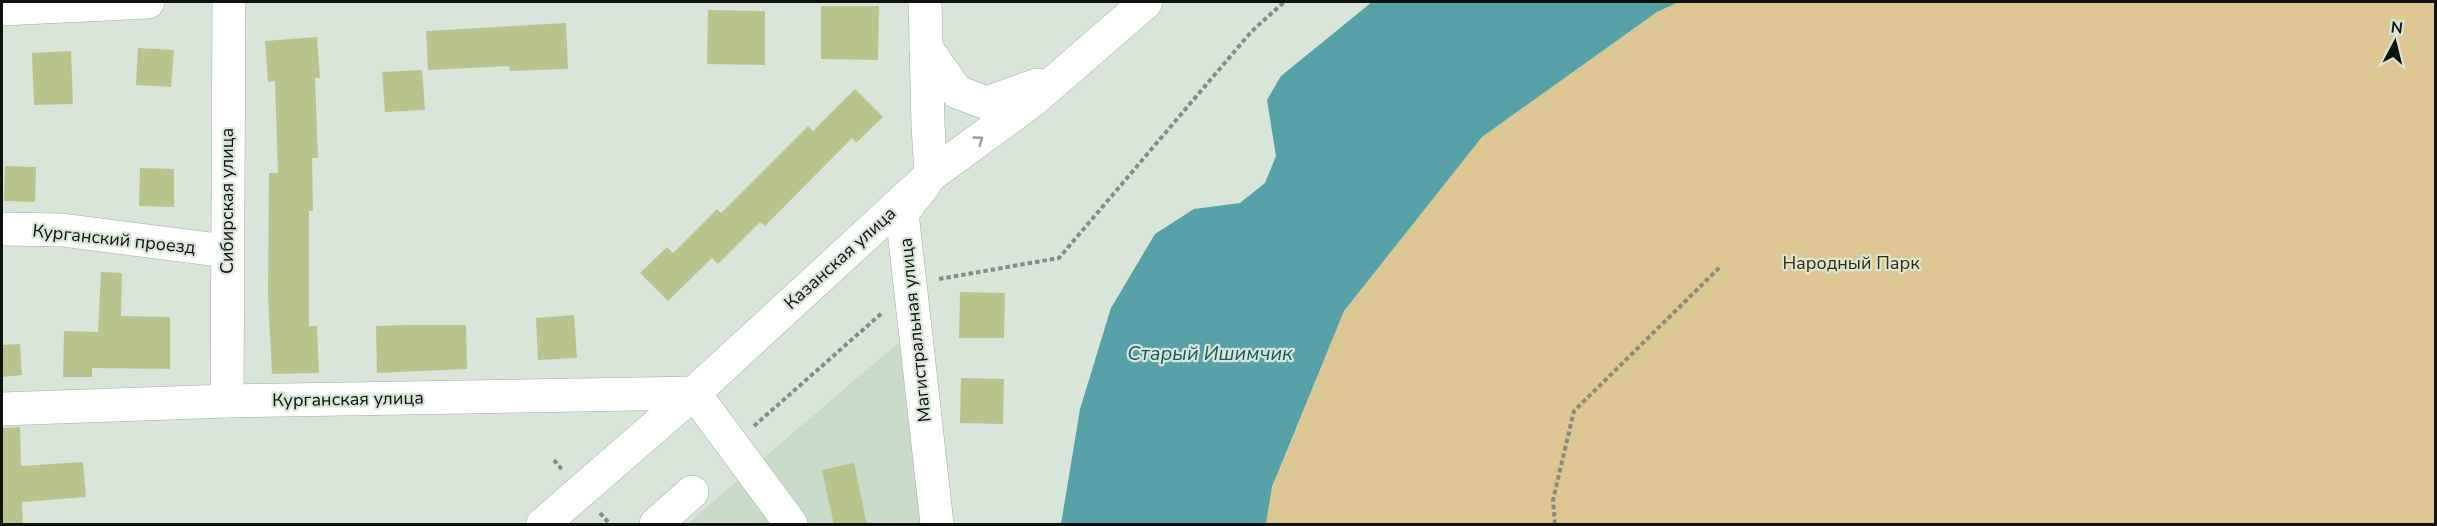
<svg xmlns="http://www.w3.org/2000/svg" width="2437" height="526" font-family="'Nunito Sans',sans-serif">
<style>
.built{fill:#c8dbc9}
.green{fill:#dcc792}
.water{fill:#57a1a9}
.building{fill:#b9c48d}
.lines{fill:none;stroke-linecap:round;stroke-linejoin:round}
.minor-casing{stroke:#a1aea2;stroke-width:34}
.major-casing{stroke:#a1aea2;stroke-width:34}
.path{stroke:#838d83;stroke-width:4;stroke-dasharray:4.5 3;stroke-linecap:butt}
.minor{stroke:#fff;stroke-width:33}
.major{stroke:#fff;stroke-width:33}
.oneway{stroke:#9ea09e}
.labels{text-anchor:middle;stroke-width:4.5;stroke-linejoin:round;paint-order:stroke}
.street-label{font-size:18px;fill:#0d120d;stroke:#d8e5d8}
.park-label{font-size:18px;fill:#3b2c00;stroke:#d8e5d8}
.water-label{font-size:20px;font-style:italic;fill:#1b5960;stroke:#d8e5d8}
</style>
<rect width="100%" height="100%" fill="#d8e5d8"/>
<!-- built -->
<path class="built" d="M902,341L922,524H687L878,360Z"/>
<!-- green -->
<path class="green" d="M1679,2H2435V524H1266L1272,488L1344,311L1482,137L1657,12Z"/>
<!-- water -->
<path class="water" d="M1372,2H1679L1657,12L1482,137L1344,311L1272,487L1266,524H1061L1080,409L1111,308L1155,234L1194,209L1240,203L1265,183L1276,156L1267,100L1281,76Z"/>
<!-- building -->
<g class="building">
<path d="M821,6H879L878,60L821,59Z"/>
<path d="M708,10L765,11V65L707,64Z"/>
<path d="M566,23L568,69L510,71L509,66L428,70L426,31Z"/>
<path d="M317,37L320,78H315L318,158H312L313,211H309V326H317L319,373L272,374L268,294L269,173H278L275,81L268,82L265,41Z"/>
<path d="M138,48L174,50L171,87L136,85Z"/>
<path d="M71,51L73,104L34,105L32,53Z"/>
<path d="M422,70L425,110L385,112L382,72Z"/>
<path d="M855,89L883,117L856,143L852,138L765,226L760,222L718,264L712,258L668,301L640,273L667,247L673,253L717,209L721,213L808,126L813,131Z"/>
<path d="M5,166L36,167L35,202L4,201Z"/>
<path d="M140,168L174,169V207L139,206Z"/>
<path d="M101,272L122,273L121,316L170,317V369L92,368V377H63L64,331L98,332Z"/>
<path d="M960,292L1005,293L1004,338H959Z"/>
<path d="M574,315L577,358L538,360L536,318Z"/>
<path d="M409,325H466L467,369L377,373L376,326Z"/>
<path d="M20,344L22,375L2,377V345Z"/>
<path d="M961,378L1004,379L1003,424L960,423Z"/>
<path d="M20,427L21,466L83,462L86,497L22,502L23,525H2V428Z"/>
<path d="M854,463L867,525H834L822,470Z"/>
</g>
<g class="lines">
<!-- minor casing -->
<g class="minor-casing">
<g id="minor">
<path d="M924,185L902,213L937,524"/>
<path d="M2,229L62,230L226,251"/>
<path d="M694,393L791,524"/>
<path d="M227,401L229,2"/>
<path d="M656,524L692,492"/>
</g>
</g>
<!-- major casing -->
<g class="major-casing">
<g id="major">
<path d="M925,2L928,125L931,175"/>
<path d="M2,9L148,2"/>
<path d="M926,48L957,92L987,103L1037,85"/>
<path d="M2,409L227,401L694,393"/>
<path d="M543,524L694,393L931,175L1032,101L1146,2"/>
</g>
</g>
<!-- path -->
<g class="path">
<path d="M939,279L1059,258L1251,32L1284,2"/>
<path d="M754,426L883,312"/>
<path d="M554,460L563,471"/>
<path d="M600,513L610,524"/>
<path d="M1555,524L1553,500L1574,411L1720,267"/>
</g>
<!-- minor -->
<use href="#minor" class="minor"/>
<!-- major -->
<use href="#major" class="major"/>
</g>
<!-- one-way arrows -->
<defs><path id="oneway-chevron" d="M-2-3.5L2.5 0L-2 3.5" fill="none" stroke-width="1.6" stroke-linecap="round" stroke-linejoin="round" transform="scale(1.5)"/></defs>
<use class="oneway" href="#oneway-chevron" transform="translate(979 140) rotate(-36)"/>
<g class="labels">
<!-- street labels -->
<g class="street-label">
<text transform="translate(227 201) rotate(-90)" y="6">Сибирская улица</text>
<text transform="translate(114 239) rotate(6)" y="6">Курганский проезд</text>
<text transform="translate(840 258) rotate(-42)" y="6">Казанская улица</text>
<text transform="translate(915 330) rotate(-96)" y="6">Магистральная улица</text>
<text transform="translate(348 399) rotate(-1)" y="6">Курганская улица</text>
</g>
<!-- park labels -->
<g class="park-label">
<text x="1851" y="269">Народный Парк</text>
</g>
<!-- water labels -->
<g class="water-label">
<text x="1210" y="360">Старый Ишимчик</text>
</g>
</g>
<!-- border -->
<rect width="2437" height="526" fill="none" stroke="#0d120d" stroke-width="6"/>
<!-- north arrow -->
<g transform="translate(2395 42) rotate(7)" stroke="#d8e5d8" stroke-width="4.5" paint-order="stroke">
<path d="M0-4.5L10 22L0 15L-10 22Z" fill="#0d120d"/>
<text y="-9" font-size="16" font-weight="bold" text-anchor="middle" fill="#0d120d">N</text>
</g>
</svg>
